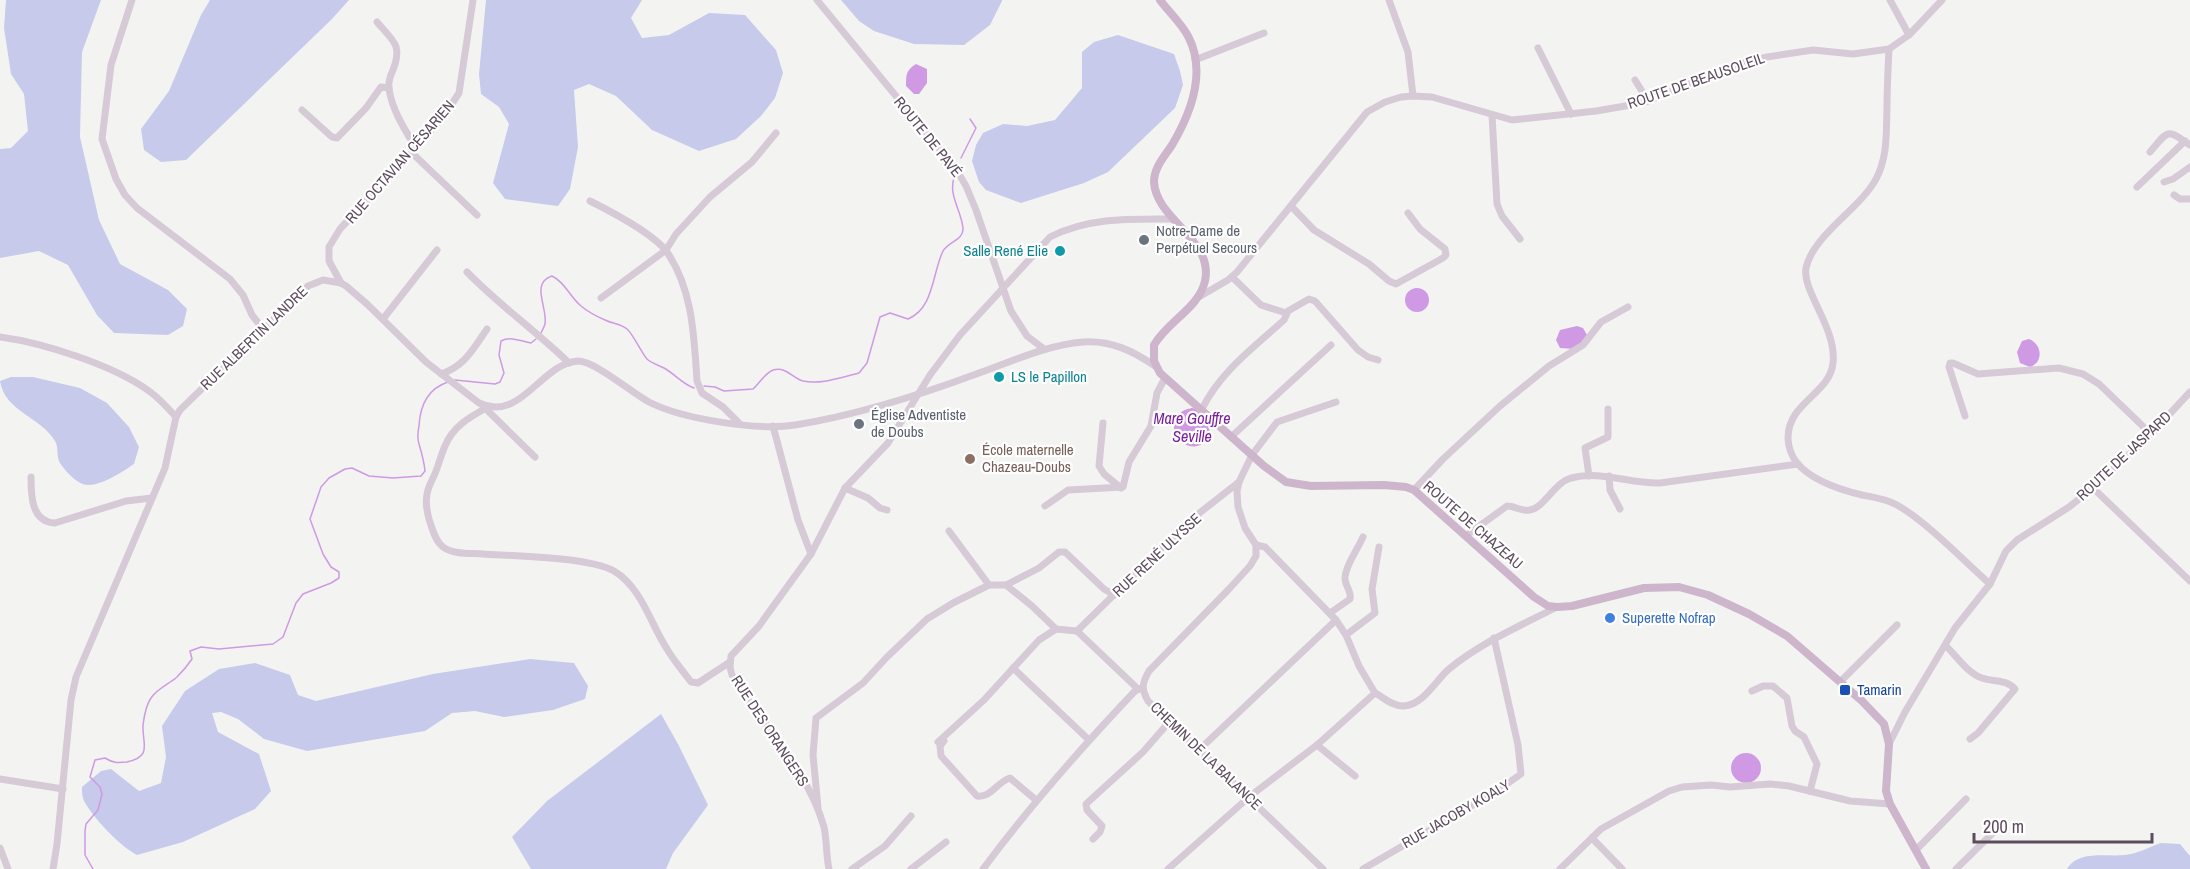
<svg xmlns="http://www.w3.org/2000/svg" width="2190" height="869" font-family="'Archivo Narrow',sans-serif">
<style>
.green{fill:#c7caeb}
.water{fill:#cf99e3}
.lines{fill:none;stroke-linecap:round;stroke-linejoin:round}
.stream{stroke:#cf99e3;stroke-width:1.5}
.minor{stroke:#d6cad6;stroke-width:7}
.major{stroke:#cdb5cc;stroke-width:8}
.worship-dot{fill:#6b7280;stroke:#fff;stroke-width:2}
.culture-dot{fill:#0f9aa8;stroke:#fff;stroke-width:2}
.education-dot{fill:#8d6e63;stroke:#fff;stroke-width:2}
.shop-dot{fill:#3f7fe0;stroke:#fff;stroke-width:2}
.transit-dot{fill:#1a4fb4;stroke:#fff;stroke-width:2}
.labels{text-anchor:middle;stroke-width:4.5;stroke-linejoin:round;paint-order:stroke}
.street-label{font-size:15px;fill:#5d4c5d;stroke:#fff}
.worship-label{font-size:15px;fill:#5b616d;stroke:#fff;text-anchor:start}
.culture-label{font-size:15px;fill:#0d838f;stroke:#fff;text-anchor:end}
.education-label{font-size:15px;fill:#785e54;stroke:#fff;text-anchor:start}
.shop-label{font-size:15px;fill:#366cbe;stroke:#fff;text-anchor:start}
.transit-label{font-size:15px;fill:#164399;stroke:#fff;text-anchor:start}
.water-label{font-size:16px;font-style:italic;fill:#7d1d9f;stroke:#fff}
</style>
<rect width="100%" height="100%" fill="#f3f4f2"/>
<!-- green -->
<g class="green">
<path d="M6,0H101L82,52L80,137L99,220L120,264L168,290L187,309L183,326L168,335L114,333L97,315L68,265L39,251L0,258V149L11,148L28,131L24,94L11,74L4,28Z"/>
<path d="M210,0H349L332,19L186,160L161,162L144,150L141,129L169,91L201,15Z"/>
<path d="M486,0H642L631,18L642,38L669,35L709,13L745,15L776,50L783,73L775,98L761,116L736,139L699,151L652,130L616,96L589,84L574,90L578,147L570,189L558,206L505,199L493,183L509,124L499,107L481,94L479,74Z"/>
<path d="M841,0H1002V1L990,25L964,45L914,44L874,31L859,21Z"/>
<path d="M1118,35L1174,54L1180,71L1183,85L1175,108L1108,172L1084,183L1021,203L986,190L979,182L972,161L976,145L983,133L1003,124L1027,126L1055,120L1082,88V52L1094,42Z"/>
<path d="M11,377H33L80,388L107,403L129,427L139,447L134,464C122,472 103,485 88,485C78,485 65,471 60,463C56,457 59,447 55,441C40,416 5,412 0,381Z"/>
<path d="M530,659L574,663L588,686L585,699L553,710L504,717L475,711L452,713L425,731L307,751L264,739L238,719L221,712L212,713L218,732L259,754L271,791L255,809L183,842L137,855C120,846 93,818 84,801C82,797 82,791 82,787L101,771L111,769L139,791L161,783L166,757L162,726L185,691L219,669L255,663L290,675L298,695L316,701L433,674Z"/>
<path d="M661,714L678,744L708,805L673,853L666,869H531L512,837L547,801Z"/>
<path d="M2161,843L2180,844L2190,856V869H2067C2079,850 2105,857 2125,855C2137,854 2149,847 2161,843Z"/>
</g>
<!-- water -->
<g class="water">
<path d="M916,64L927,69V83L919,94H914L906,86C906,75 906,70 916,64Z"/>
<circle cx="1417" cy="300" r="12"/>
<path d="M1577,326L1583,328L1587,335L1584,343L1574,349L1560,348L1556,340L1560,330Z"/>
<path d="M2029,339C2042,344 2044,362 2030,367L2020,363L2017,352L2022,341Z"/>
<path d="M1192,408C1222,414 1210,461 1181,442C1176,439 1174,436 1174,431C1174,418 1179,410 1192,408Z"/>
<circle cx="1746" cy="768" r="15"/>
</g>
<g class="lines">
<!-- stream -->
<g class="stream">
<path d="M961,158L976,128L970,119"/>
<path d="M541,333C542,331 545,325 545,324C548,308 530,283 552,276C565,282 570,297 581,306C587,311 598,317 605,320C613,324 620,323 627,329C633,334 641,352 647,359C651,363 658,365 664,368C675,374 682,384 694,388"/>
<path d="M455,380L495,384L500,382L504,373L499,355L501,341C511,336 520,341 531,343L536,339"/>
<path d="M704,386L715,387L724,391L753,389C759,384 765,373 773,370C786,366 792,378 803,381C820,385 843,377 859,373L867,363L880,317L890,313L908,319C934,308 932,274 943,251C948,242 964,240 963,228C961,209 947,194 955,175"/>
<path d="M93,869L85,855V831L86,824L98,810L102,794L100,787L90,777L95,760L105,758C113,763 117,763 127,762C153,756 142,744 143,725C144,717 146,705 151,698C157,689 169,684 177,677C182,672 188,665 192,659L190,651L201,647L219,649L273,644L283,637L296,603L303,594L331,583L339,578V572L331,567L323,554L310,519L321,487L329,478L345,469L352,468L369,476L393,478L421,476L425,471C424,461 422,454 419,444C417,438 418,431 419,426C420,406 427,389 448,382"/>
</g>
<!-- minor -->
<g class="minor">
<path d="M132,0L111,65L102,139L116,179L125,195L137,208L230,279L243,295L252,315L263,329"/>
<path d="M817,0L956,169L966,186L976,210L1011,311L1027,336L1044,349"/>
<path d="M1389,0L1408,52L1413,96"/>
<path d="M1890,0L1909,35"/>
<path d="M377,22C393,41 403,45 393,70C390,76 388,82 389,89C392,110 405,130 416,148"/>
<path d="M1538,48L1571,114"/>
<path d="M1889,49C1888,69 1887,88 1887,108C1886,133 1888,156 1876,179C1860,209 1813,235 1806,268C1802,292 1837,328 1833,363C1830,394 1788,402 1788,438C1788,447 1792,457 1797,463C1812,481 1841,490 1862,495C1873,497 1887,499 1897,505C1927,522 1963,560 1990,584"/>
<path d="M1195,60L1264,33"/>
<path d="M1635,80L1648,101"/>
<path d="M302,110L332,137L337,138L366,108L381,87L389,88"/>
<path d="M1492,115L1497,204L1502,216L1520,239"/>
<path d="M2150,152C2169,130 2166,128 2190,145"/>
<path d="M412,153L477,215"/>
<path d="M2164,182L2173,179L2190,167"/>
<path d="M2137,187L2185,141"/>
<path d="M2174,195L2180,199H2190"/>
<path d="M590,201C612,212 653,233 667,252C693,290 694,337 697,381L702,393L723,407L739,423"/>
<path d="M1291,206L1314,230L1369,264L1389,281L1396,284L1443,258L1446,255L1445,249L1420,229L1408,213"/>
<path d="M467,272C499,305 536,331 569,363"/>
<path d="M1232,277L1261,305L1286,313"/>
<path d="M341,283L329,261V247L340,229L416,148L444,116L459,93L473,0"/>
<path d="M601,298L666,250L676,234L710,197L752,162L776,133"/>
<path d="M1197,298L1228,280L1237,272L1367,112L1385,102L1401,97L1413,96L1432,97L1512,120L1596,111L1637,104L1648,101L1732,66L1767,57L1813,50L1853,54L1889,49L1909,35L1942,0"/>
<path d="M383,319L437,250"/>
<path d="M0,337C44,343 113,365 149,391C159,398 168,408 176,417"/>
<path d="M441,374C465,366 473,349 487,329"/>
<path d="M488,407C470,417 453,426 445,446C440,457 438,469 432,480C425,494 425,504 429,519C432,528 435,541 443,547C454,555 471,553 483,554C514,556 589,557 614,571C642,588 650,623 667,649C674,661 683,671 691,682L698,683L730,662"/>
<path d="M486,409L535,457"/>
<path d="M1202,409C1220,372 1254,347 1284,320L1288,311L1309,299L1315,301L1358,350L1368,357L1378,360"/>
<path d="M1965,416L1949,367L1950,363H1953L1978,374L2059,368L2083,374L2099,384L2151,434"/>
<path d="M1103,423L1099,466L1104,474L1121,488"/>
<path d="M773,426L798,520L811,554"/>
<path d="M1232,436L1331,345"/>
<path d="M1589,476L1585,448L1608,437V409"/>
<path d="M1609,476L1610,490L1620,509"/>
<path d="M31,477C31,495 31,522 55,523L126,501L152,498"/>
<path d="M845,488L868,498L880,508L887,510"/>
<path d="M2093,488L2190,581"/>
<path d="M1414,490L1443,459L1500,406L1549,366L1583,345L1601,322L1628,307"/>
<path d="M1045,506L1068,490L1123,487L1129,462L1151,426L1157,393L1165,378"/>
<path d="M949,531L989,585"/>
<path d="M1467,535L1507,506C1515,506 1522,512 1530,510C1544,508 1554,483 1571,478C1601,470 1630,484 1660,483L1798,464"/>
<path d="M1006,585L1039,568L1059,552H1065L1104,589L1114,595"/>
<path d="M1330,613L1350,599C1352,591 1344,585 1345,577C1346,564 1358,549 1363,537"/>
<path d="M1077,631L1188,522L1239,482"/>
<path d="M1346,635L1375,613L1372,589L1379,547"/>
<path d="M1945,645C1956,655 1967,673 1982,678C1993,682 2006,679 2015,689L1978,733L1970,739"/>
<path d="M1013,668L1089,740"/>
<path d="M1840,682L1897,625"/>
<path d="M1752,691L1763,686H1773L1787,698L1792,726L1795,731L1804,737L1817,764L1810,791"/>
<path d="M1375,693C1383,697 1393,707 1404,706C1423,705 1436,680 1449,669C1482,642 1520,626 1557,607"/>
<path d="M944,741L940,746L941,756L977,796C991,798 997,782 1010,778L1036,800"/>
<path d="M938,742L984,700L1039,640L1056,629L1077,631L1138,689"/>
<path d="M1889,744L1905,712L1955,628L1990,584L2006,551L2017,540L2069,507L2093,488L2151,434L2190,392"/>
<path d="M1317,745L1355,776"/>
<path d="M1200,749L1336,620"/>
<path d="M0,779L63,789"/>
<path d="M818,807L813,755L816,718L863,683L887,657L927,619L953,603L989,585H1006L1032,606L1056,629"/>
<path d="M1592,838L1622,869"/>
<path d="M1093,839L1100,832L1102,826L1087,810L1086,804L1143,752L1170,721"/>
<path d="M0,848L8,869"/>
<path d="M1916,850L1966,799"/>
<path d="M53,869L57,844L71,700L76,677L165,468L176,417L180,410L308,286L323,280L341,283L346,286L367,304L426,362L479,403C521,423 541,363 578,361C595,361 632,393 649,402C682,419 758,431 795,425C858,415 920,395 979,373C1013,361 1047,345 1083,342C1111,340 1133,351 1155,366"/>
<path d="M829,869C826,855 827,841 824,827C808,770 762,725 732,675L730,667L731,656L759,626L811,554L845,488L888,443L930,375L960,335L1050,237C1089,217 1132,219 1174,219"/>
<path d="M852,869L885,846L911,816"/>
<path d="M911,869L946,842"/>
<path d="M983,869C1030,806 1081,748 1135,691L1142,688"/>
<path d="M1168,869L1249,797L1317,745L1375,693L1359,666L1346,635L1336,620L1265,547L1256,545"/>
<path d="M1323,869L1148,701C1141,689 1142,683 1149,671L1229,589L1250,566L1256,556V545L1245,528L1238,507L1237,491L1239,482L1252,455L1277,422L1336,402"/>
<path d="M1363,869L1497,791L1521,774L1518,745L1494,638"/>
<path d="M1560,869L1601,829L1669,791L1682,787L1711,785L1730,787L1770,784L1789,786L1850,801L1890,804"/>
<path d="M1956,869L2002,824"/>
</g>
<!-- major -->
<path class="major" d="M1160,0C1169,12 1181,23 1188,36C1207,72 1191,113 1172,145C1165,156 1154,167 1154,182C1156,220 1214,239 1205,281C1199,308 1168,321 1154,345V361L1160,373L1264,466L1286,482L1311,486L1384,485L1406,487L1414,490L1534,597L1548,606L1557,607L1572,606L1644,588L1679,587L1708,595L1749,614L1787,636L1862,701L1884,724L1889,744L1886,791L1890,804L1926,869"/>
</g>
<!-- markers -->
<g class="worship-dot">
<circle cx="1144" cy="240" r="6"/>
<circle cx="859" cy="424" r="6"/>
</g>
<g class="culture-dot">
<circle cx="1060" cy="251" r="6"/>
<circle cx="999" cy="377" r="6"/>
</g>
<circle class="education-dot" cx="970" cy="459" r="6"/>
<circle class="shop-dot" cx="1610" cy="618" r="6"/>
<rect class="transit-dot" x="1839" y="684" width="12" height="12" rx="3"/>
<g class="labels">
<!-- street labels -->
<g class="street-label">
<text transform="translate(1696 81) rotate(-19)" y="5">ROUTE DE BEAUSOLEIL</text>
<text transform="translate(928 137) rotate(51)" y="5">ROUTE DE PAVÉ</text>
<text transform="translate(400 162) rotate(-49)" y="5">RUE OCTAVIAN CÉSARIEN</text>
<text transform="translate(254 338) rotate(-44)" y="5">RUE ALBERTIN LANDRE</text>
<text transform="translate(2124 456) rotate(-43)" y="5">ROUTE DE JASPARD</text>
<text transform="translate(1473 525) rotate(41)" y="5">ROUTE DE CHAZEAU</text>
<text transform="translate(1157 555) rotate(-43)" y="5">RUE RENÉ ULYSSE</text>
<text transform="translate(770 731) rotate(57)" y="5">RUE DES ORANGERS</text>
<text transform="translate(1206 756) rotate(44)" y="5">CHEMIN DE LA BALANCE</text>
<text transform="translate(1456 814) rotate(-30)" y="5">RUE JACOBY KOALY</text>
</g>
<!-- worship labels -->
<g class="worship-label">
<text x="1156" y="236">Notre-Dame de<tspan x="1156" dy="17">Perpétuel Secours</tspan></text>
<text x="871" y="420">Église Adventiste<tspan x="871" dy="17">de Doubs</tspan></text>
</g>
<!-- culture labels -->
<g class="culture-label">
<text x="1048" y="256">Salle René Elie</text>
<text x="1011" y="382" text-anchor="start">LS le Papillon</text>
</g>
<!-- education labels -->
<g class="education-label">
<text x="982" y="455">École maternelle<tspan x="982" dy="17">Chazeau-Doubs</tspan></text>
</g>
<!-- shop labels -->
<g class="shop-label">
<text x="1622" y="623">Superette Nofrap</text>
</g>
<!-- transit labels -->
<g class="transit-label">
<text x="1857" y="695">Tamarin</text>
</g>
<!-- water labels -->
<g class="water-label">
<text x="1192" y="424">Mare Gouffre<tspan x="1192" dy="18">Seville</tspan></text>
</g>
</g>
<!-- scale -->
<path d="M1974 833v9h178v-9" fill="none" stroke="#5d4c5d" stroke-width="3"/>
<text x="1983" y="833" font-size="18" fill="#5d4c5d" stroke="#ffffff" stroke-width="4.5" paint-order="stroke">200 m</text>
</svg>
